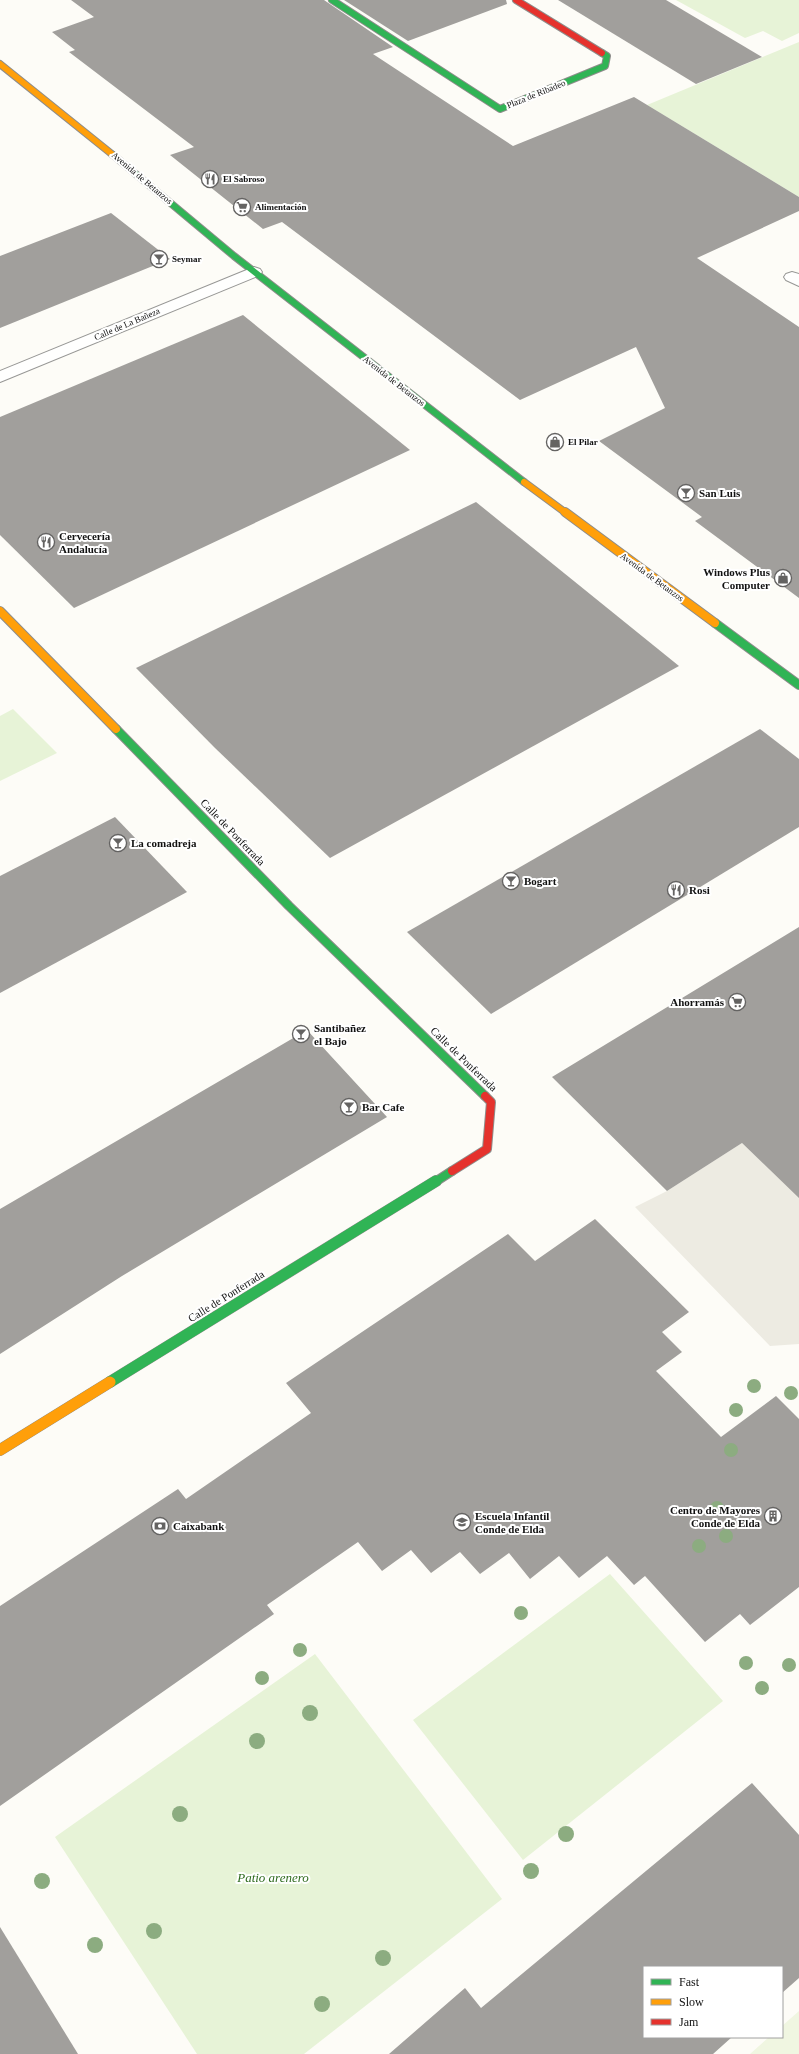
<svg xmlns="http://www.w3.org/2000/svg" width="799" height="2054" font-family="'Times New Roman',serif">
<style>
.green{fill:#e7f3d7}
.pitch{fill:#f0f6e1}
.plaza{fill:#edebe2}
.building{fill:#a19f9c}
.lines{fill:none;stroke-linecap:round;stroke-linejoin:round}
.street-casing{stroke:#979795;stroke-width:2}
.fast-far2-casing{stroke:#8e8d8b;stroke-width:8}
.fast-far1-casing{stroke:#8e8d8b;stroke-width:10}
.fast-casing{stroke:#8e8d8b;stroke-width:12}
.slow-far2-casing{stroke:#8e8d8b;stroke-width:8}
.slow-far1-casing{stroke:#8e8d8b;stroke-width:10}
.slow-casing{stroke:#8e8d8b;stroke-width:12}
.jam-far1-casing{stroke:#8e8d8b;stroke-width:8}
.jam-casing{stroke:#8e8d8b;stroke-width:10}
.street{fill:#fffffe;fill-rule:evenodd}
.fast-far2{stroke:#30b455;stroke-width:6}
.fast-far1{stroke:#30b455;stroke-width:8}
.fast{stroke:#30b455;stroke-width:11}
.slow-far2{stroke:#ff9f0a;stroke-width:6}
.slow-far1{stroke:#ff9f0a;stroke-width:8}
.slow{stroke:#ff9f0a;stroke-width:11}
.jam-far1{stroke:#e5322d;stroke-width:6}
.jam{stroke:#e5322d;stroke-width:8}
.tree{fill:#8cac80}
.labels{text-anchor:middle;stroke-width:4;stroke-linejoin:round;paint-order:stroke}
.far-street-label{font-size:9px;fill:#111;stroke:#fff}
.far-poi-label{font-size:9px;font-weight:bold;fill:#111;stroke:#fff;text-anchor:start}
.poi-label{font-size:11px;font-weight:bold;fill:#111;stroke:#fff;text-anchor:start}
.street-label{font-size:11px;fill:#111;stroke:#fff}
.near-park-label{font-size:13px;font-style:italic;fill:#2f6b1f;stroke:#fff}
</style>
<rect width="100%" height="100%" fill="#fdfcf7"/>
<!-- green -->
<g class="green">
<path d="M676,0H799V33L782,41L763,31L745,38Z"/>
<path d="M799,42V197L647,105Z"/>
<path d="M13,709L57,753L0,781V716Z"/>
<path d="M610,1574L723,1701L523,1860L413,1720Z"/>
<path d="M315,1654L502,1899L304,2054H197L55,1837Z"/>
</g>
<!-- pitch -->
<path class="pitch" d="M799,2011V2054H750L769,2037H782V2026Z"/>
<!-- plaza -->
<path class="plaza" d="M742,1143L786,1185L799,1177V1344L770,1346L635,1207L667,1191Z"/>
<!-- building -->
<g class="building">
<path d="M71,0H324L393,47L373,54L513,146L634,97L799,197V211L697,258L799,327V598L695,521L702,517L599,441L665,408L636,347L520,400L282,222L263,229L170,155L194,147L69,52L75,50L52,32L94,17Z"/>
<path d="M344,0H506L507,4L408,41Z"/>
<path d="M558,0H666L762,57L696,84Z"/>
<path d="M111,213L170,259L0,328V256Z"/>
<path d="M243,315L410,450L74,608L0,535V417Z"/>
<path d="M476,502L679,666L330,858L215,748L136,668Z"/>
<path d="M760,729L799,759V827L491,1014L407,932Z"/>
<path d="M115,817L187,892L0,993V876Z"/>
<path d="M799,927V1198L742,1143L667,1191L552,1077Z"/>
<path d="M307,1030L387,1117L122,1276L0,1354V1209Z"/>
<path d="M595,1219L689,1312L662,1332L682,1352L656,1371L721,1437L776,1396L799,1419V1587L750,1625L740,1614L705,1642L645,1576L634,1585L607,1556L579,1578L559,1556L530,1579L509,1553L480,1574L460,1552L431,1573L411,1550L382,1571L358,1542L267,1605L274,1614L0,1806V1606L178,1489L186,1499L311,1413L286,1383L508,1234L535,1261Z"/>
<path d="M752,1783L799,1835V1978L782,1993V1967H644V2037H732L713,2054H389L465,1988L481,2008Z"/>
<path d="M0,1927L78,2054H0Z"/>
</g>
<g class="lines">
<!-- street casing -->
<g class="street-casing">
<g id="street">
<path d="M254,267L260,269L262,272L260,275L0,382V371Z"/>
<path d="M792,272L799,274V286L786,280L784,277L786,274Z"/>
</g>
</g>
<!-- fast-far2 casing -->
<g class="fast-far2-casing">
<g id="fast-far2">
<path d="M332,0L500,109L605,66L607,56L602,53"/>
<path d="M113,155L234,256L524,482"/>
</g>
</g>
<!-- fast-far1 casing -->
<g class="fast-far1-casing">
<g id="fast-far1">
<path d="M715,623L799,685"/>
<path d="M116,729L289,906L485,1096"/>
<path d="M435,1182L452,1171"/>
</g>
</g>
<!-- fast casing -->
<g class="fast-casing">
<path id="fast" d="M110,1382L436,1181"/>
</g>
<!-- slow-far2 casing -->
<g class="slow-far2-casing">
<g id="slow-far2">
<path d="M0,64L113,155"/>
<path d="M524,482L566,513"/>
</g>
</g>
<!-- slow-far1 casing -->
<g class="slow-far1-casing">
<g id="slow-far1">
<path d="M565,512L715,623"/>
<path d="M0,611L116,729"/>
</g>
</g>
<!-- slow casing -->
<g class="slow-casing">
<path id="slow" d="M0,1450L110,1382"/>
</g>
<!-- jam-far1 casing -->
<g class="jam-far1-casing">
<path id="jam-far1" d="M516,0L602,53"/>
</g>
<!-- jam casing -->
<g class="jam-casing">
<path id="jam" d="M452,1171L487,1149L491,1102L485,1096"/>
</g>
<!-- street -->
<use href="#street" class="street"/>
<!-- fast-far2 -->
<use href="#fast-far2" class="fast-far2"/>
<!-- fast-far1 -->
<use href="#fast-far1" class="fast-far1"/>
<!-- fast -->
<use href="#fast" class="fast"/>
<!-- slow-far2 -->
<use href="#slow-far2" class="slow-far2"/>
<!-- slow-far1 -->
<use href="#slow-far1" class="slow-far1"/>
<!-- slow -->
<use href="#slow" class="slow"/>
<!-- jam-far1 -->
<use href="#jam-far1" class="jam-far1"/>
<!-- jam -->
<use href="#jam" class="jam"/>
</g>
<!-- trees -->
<g class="tree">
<circle cx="754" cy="1386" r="7"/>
<circle cx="791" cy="1393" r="7"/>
<circle cx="736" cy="1410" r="7"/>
<circle cx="731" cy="1450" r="7"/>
<circle cx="717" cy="1508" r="7"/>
<circle cx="726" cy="1536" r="7"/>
<circle cx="699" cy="1546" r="7"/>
<circle cx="521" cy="1613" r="7"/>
<circle cx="300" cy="1650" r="7"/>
<circle cx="746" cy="1663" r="7"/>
<circle cx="789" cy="1665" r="7"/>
<circle cx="262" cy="1678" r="7"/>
<circle cx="762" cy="1688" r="7"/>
<circle cx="310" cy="1713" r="8"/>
<circle cx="257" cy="1741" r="8"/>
<circle cx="180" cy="1814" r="8"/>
<circle cx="566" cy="1834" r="8"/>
<circle cx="531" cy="1871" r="8"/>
<circle cx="42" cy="1881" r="8"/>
<circle cx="154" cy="1931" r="8"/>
<circle cx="95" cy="1945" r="8"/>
<circle cx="383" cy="1958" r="8"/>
<circle cx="322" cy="2004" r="8"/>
</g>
<!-- icons -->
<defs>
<g id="restaurant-ring" transform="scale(0.9)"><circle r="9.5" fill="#fff" stroke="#646362" stroke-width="1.5"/><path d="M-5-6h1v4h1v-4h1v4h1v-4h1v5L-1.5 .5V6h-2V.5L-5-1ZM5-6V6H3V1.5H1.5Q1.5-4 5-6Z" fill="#646362"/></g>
<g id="supermarket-ring" transform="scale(0.9)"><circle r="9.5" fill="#fff" stroke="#646362" stroke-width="1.5"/><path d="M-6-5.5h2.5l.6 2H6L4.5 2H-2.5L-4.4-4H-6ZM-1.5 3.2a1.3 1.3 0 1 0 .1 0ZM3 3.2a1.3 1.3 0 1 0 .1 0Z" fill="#646362"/></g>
<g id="bar-ring" transform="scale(0.9)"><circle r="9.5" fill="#fff" stroke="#646362" stroke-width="1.5"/><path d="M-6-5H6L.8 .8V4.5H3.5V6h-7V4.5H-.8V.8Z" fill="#646362"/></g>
<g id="shop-ring" transform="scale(0.9)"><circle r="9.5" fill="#fff" stroke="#646362" stroke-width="1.5"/><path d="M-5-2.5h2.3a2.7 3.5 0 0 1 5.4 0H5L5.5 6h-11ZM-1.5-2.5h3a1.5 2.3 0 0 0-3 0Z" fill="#646362"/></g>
<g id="building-ring" transform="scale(0.9)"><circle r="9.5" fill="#fff" stroke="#646362" stroke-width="1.5"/><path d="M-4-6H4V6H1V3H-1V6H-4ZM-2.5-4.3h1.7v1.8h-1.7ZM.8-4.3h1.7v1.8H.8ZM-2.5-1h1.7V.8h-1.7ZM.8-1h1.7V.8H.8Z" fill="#646362"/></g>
<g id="school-ring" transform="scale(0.9)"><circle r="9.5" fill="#fff" stroke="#646362" stroke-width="1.5"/><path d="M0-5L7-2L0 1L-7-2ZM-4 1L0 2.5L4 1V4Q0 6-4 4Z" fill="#646362"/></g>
<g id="bank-ring" transform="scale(0.9)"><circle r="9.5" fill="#fff" stroke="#646362" stroke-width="1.5"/><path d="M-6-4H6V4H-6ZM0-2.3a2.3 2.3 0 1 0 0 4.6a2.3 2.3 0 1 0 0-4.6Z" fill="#646362"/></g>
</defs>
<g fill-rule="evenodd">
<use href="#restaurant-ring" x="210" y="179"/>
<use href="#supermarket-ring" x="242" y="207"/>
<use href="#bar-ring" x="159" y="259"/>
<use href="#shop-ring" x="555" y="442"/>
<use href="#bar-ring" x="686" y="493"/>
<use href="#restaurant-ring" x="46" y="542"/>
<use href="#shop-ring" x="783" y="578"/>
<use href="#bar-ring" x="118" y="843"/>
<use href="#bar-ring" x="511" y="881"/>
<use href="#restaurant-ring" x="676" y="890"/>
<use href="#supermarket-ring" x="737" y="1002"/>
<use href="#bar-ring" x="301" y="1034"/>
<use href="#bar-ring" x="349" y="1107"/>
<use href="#building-ring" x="773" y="1516"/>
<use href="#school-ring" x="462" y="1522"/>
<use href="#bank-ring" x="160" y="1526"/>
</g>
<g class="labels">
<!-- far-street labels -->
<g class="far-street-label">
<text transform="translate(536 94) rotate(-22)" y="3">Plaza de Ribadeo</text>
<text transform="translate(142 178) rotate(40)" y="3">Avenida de Betanzos</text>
<text transform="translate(127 324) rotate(-23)" y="3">Calle de La Bañeza</text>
<text transform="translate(394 381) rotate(38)" y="3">Avenida de Betanzos</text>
<text transform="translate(652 577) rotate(36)" y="3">Avenida de Betanzos</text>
</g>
<!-- far-poi labels -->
<g class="far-poi-label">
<text x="223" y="182">El Sabroso</text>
<text x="255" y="210">Alimentación</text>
<text x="172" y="262">Seymar</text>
<text x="568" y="445">El Pilar</text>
</g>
<!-- poi labels -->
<g class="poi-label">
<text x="699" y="497">San Luis</text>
<text x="59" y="540">Cervecería<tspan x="59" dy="13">Andalucía</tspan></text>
<text x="770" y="576" text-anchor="end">Windows Plus<tspan x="770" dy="13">Computer</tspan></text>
<text x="131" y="847">La comadreja</text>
<text x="524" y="885">Bogart</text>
<text x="689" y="894">Rosi</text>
<text x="724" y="1006" text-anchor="end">Ahorramás</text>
<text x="314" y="1032">Santibañez<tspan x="314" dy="13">el Bajo</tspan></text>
<text x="362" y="1111">Bar Cafe</text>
<text x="760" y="1514" text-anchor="end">Centro de Mayores<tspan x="760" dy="13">Conde de Elda</tspan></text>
<text x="475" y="1520">Escuela Infantil<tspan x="475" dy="13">Conde de Elda</tspan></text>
<text x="173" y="1530">Caixabank</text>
</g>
<!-- street labels -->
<g class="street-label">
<text transform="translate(233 832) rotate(46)" y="4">Calle de Ponferrada</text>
<text transform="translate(464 1059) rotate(44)" y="4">Calle de Ponferrada</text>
<text transform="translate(226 1296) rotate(-32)" y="4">Calle de Ponferrada</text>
</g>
<!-- near-park labels -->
<g class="near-park-label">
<text x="273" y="1882">Patio arenero</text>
</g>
</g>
<!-- legend -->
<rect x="643" y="1966" width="140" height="72" fill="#ffffff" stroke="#a0a0a0"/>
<rect x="651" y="1979" width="20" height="6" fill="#30b455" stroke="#a0a0a0"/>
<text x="679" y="1986" font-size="12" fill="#111111">Fast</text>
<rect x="651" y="1999" width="20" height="6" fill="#ff9f0a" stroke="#a0a0a0"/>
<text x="679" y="2006" font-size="12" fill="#111111">Slow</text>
<rect x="651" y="2019" width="20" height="6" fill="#e5322d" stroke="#a0a0a0"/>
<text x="679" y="2026" font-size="12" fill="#111111">Jam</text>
</svg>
